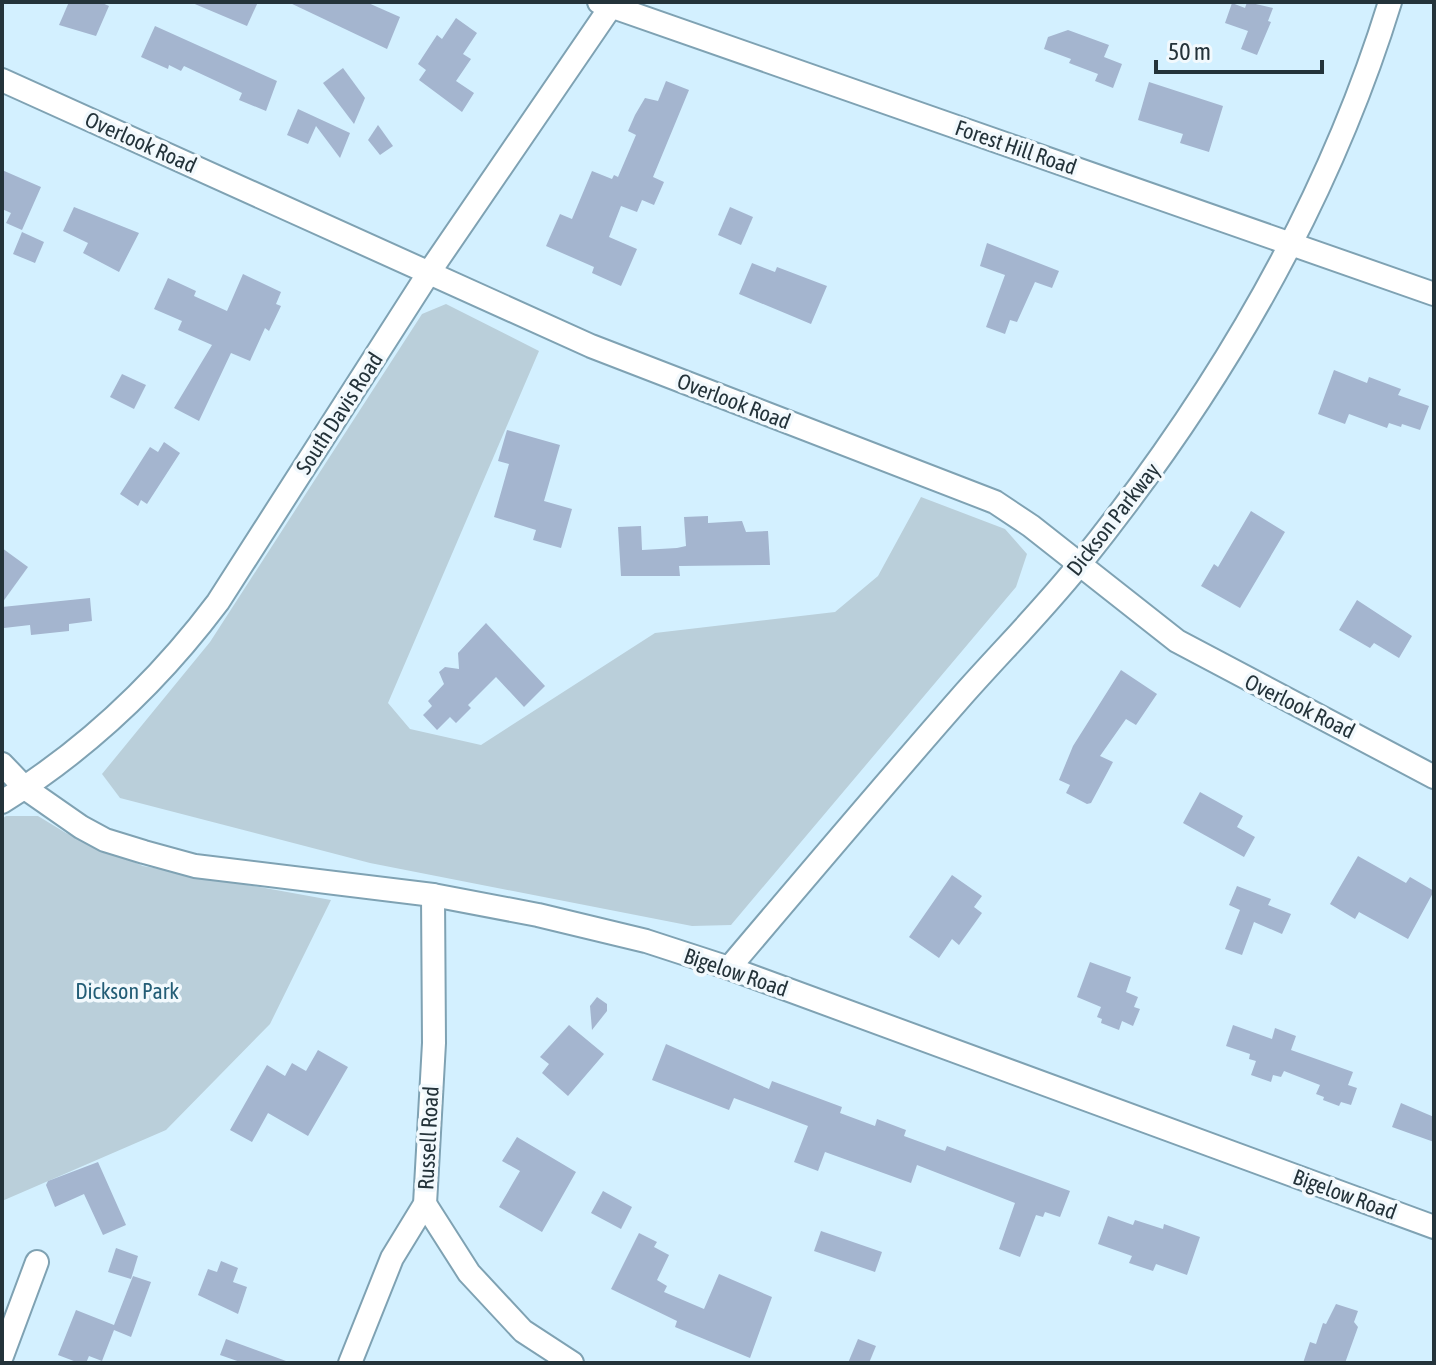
<svg xmlns="http://www.w3.org/2000/svg" width="1436" height="1365" font-family="'Asap Condensed',sans-serif">
<style>
.green{fill:#bacfda}
.building{fill:#a4b5cf}
.lines{fill:none;stroke-linecap:round;stroke-linejoin:round}
.street-casing{stroke:#7fa2b3;stroke-width:26}
.street{stroke:#fff;stroke-width:22}
.labels{text-anchor:middle;stroke-width:7;stroke-linejoin:round;paint-order:stroke}
.street-label{font-size:22px;fill:#24333a;stroke:#f2f9fd}
.park-label{font-size:22px;fill:#235d76;stroke:#f2f9fd}
</style>
<rect width="100%" height="100%" fill="#d3f0ff"/>
<!-- green -->
<g class="green">
<path d="M446,304L539,351L388,703L410,729L481,745L655,633L835,612L878,576L921,497L1005,529L1027,554L1016,587L731,925L692,926L370,863L120,798L102,774L210,642L422,314Z"/>
<path d="M6,816H38L66,833L143,866L331,900L270,1024L166,1130L2,1201V819Z"/>
</g>
<!-- building -->
<g class="building">
<path d="M69,2H100L109,6L96,36L59,25Z"/>
<path d="M190,2H258L247,26Z"/>
<path d="M288,2H366L400,17L387,49Z"/>
<path d="M1247,2L1273,8L1268,21L1271,22L1257,55L1241,49L1248,31L1225,23L1232,3L1245,8Z"/>
<path d="M456,18L477,33L463,54L471,59L456,81L474,93L462,112L419,80L426,70L418,64L437,35L442,39Z"/>
<path d="M155,26L277,81L266,111L239,100L242,93L184,66L181,71L169,65L168,69L141,57Z"/>
<path d="M1068,30L1109,45L1104,57L1122,64L1113,88L1095,81L1098,74L1069,63L1071,59L1044,49L1048,37Z"/>
<path d="M343,68L365,98L354,124L323,83Z"/>
<path d="M666,81L689,90L653,177L664,182L654,205L642,200L637,212L621,206L609,237L637,249L621,286L592,273L594,267L546,246L560,214L572,219L592,171L612,179L614,175L618,177L636,135L628,131L635,115L645,98L658,101Z"/>
<path d="M1149,82L1223,106L1209,152L1180,143L1183,134L1138,120Z"/>
<path d="M298,109L350,133L340,158L316,126L308,144L287,135Z"/>
<path d="M378,125L393,146L380,155L368,140Z"/>
<path d="M2,170L41,187L22,230L6,223L11,213L2,209Z"/>
<path d="M74,207L139,233L119,272L83,253L88,243L63,231Z"/>
<path d="M730,207L753,217L741,245L718,235Z"/>
<path d="M22,232L44,242L35,263L13,254Z"/>
<path d="M987,243L1059,271L1052,288L1035,282L1017,322L1010,320L1005,334L986,327L1005,275L980,266Z"/>
<path d="M752,263L775,272L777,267L827,286L811,324L739,294Z"/>
<path d="M243,274L281,292L276,304L281,306L269,331L265,328L250,361L231,353L199,421L174,408L212,345L178,330L182,321L154,309L168,278L196,291L194,296L227,311Z"/>
<path d="M1334,370L1367,383L1369,377L1401,389L1398,395L1429,406L1420,430L1402,424L1401,427L1389,423L1387,428L1349,414L1345,424L1318,414Z"/>
<path d="M122,374L146,385L134,409L110,397Z"/>
<path d="M507,430L560,445L544,501L572,509L561,548L533,540L536,530L494,517L509,464L498,461Z"/>
<path d="M164,442L180,453L147,504L141,500L138,506L120,494L150,447L158,452Z"/>
<path d="M1251,511L1285,532L1240,608L1201,586L1214,564L1218,567Z"/>
<path d="M708,516V523L742,521L746,532L768,531L770,565L679,566L680,576H621L618,527L641,526L642,550L677,548L686,546L684,517Z"/>
<path d="M2,548L28,567L2,603Z"/>
<path d="M90,598L92,621L69,624V631L31,635L30,625L4,628L2,607Z"/>
<path d="M1357,600L1412,636L1399,658L1374,643L1370,648L1339,630Z"/>
<path d="M486,623L545,686L524,707L496,677L468,705L471,708L456,723L450,717L437,730L423,715L432,706L428,701L444,684L439,672L445,667L459,669L458,653Z"/>
<path d="M1121,670L1157,694L1136,725L1126,719L1100,756L1113,762L1091,803L1087,804L1066,793L1070,785L1059,780L1073,746Z"/>
<path d="M1200,792L1243,816L1237,827L1255,837L1244,857L1183,823Z"/>
<path d="M1358,856L1406,883L1410,877L1434,891L1408,939L1359,912L1355,919L1330,904Z"/>
<path d="M952,875L982,896L974,907L982,913L959,945L952,939L939,958L909,937Z"/>
<path d="M1237,886L1271,899L1268,905L1291,914L1282,934L1254,922L1242,955L1225,949L1240,910L1229,905Z"/>
<path d="M1090,962L1131,977L1126,992L1138,997L1134,1007L1140,1009L1133,1026L1122,1021L1119,1030L1101,1023L1102,1019L1097,1017L1101,1007L1077,997Z"/>
<path d="M597,997L607,1004V1011L592,1030L590,1006Z"/>
<path d="M569,1025L604,1054L568,1096L542,1073L549,1064L540,1057Z"/>
<path d="M1233,1025L1272,1039L1275,1028L1296,1036L1291,1050L1353,1072L1348,1085L1357,1088L1351,1105L1341,1102L1339,1106L1323,1100L1324,1097L1316,1094L1320,1085L1284,1071L1281,1077L1273,1075L1271,1082L1251,1075L1256,1061L1249,1059L1250,1054L1226,1046Z"/>
<path d="M666,1044L769,1089L772,1081L842,1107L840,1113L875,1126L877,1119L906,1130L904,1136L945,1151L947,1146L1070,1191L1060,1217L1045,1212L1043,1217L1036,1215L1020,1257L999,1249L1015,1203L917,1165L911,1183L825,1152L818,1171L794,1162L808,1126L734,1098L729,1110L652,1080Z"/>
<path d="M318,1050L348,1067L308,1136L268,1113L252,1142L230,1130L267,1065L285,1076L292,1063L306,1071Z"/>
<path d="M1401,1103L1434,1117V1142L1392,1127Z"/>
<path d="M517,1137L576,1172L542,1232L499,1207L520,1171L502,1161Z"/>
<path d="M98,1162L126,1225L103,1235L84,1194L55,1207L46,1185L48,1181Z"/>
<path d="M603,1191L632,1207L621,1229L591,1213Z"/>
<path d="M1108,1216L1133,1225L1135,1220L1163,1229L1164,1224L1200,1237L1187,1275L1156,1264L1153,1271L1129,1263L1132,1256L1098,1244Z"/>
<path d="M821,1231L882,1252L875,1272L814,1251Z"/>
<path d="M639,1233L657,1242L654,1247L669,1255L657,1280L667,1286L664,1292L704,1309L719,1274L772,1297L750,1358L675,1327L677,1321L611,1289Z"/>
<path d="M116,1248L138,1256L131,1279L108,1272Z"/>
<path d="M221,1261L238,1268L233,1282L247,1287L238,1314L198,1295L208,1269L217,1272Z"/>
<path d="M133,1276L151,1282L131,1337L114,1330L102,1361L89,1356L86,1363H79L58,1355L76,1310L114,1325Z"/>
<path d="M1336,1304L1358,1311L1354,1322L1358,1327L1345,1363H1303L1310,1342L1316,1344L1323,1323L1326,1324Z"/>
<path d="M226,1339L286,1361V1363H243L220,1355Z"/>
<path d="M858,1339L876,1346L869,1363H848Z"/>
</g>
<g class="lines">
<!-- street casing -->
<g class="street-casing">
<g id="street">
<path d="M599,2L1434,294"/>
<path d="M2,80L591,346L995,502L1031,526L1177,641L1434,777"/>
<path d="M2,764L25,788L81,827L105,840L144,852L195,866L433,895L538,915L646,941L729,968L1434,1227"/>
<path d="M2,802C87,749 158,682 218,602L430,271L614,2"/>
<path d="M729,968C806,877 883,786 962,696C1000,653 1042,611 1079,565C1215,396 1326,210 1390,2"/>
<path d="M425,1204L469,1273L523,1331L572,1363"/>
<path d="M2,1356L37,1262"/>
<path d="M350,1363L392,1258L425,1204L434,1043L433,895"/>
</g>
</g>
<!-- street -->
<use href="#street" class="street"/>
</g>
<g class="labels">
<!-- street labels -->
<g class="street-label">
<text transform="translate(141 142) rotate(24)" y="8">Overlook Road</text>
<text transform="translate(1016 147) rotate(19)" y="8">Forest Hill Road</text>
<text transform="translate(734 401) rotate(21)" y="8">Overlook Road</text>
<text transform="translate(339 413) rotate(-57)" y="8">South Davis Road</text>
<text transform="translate(1113 519) rotate(-52)" y="8">Dickson Parkway</text>
<text transform="translate(1300 706) rotate(26)" y="8">Overlook Road</text>
<text transform="translate(736 972) rotate(19)" y="8">Bigelow Road</text>
<text transform="translate(428 1138) rotate(-87)" y="8">Russell Road</text>
<text transform="translate(1345 1194) rotate(20)" y="8">Bigelow Road</text>
</g>
<!-- park labels -->
<g class="park-label">
<text x="127" y="999">Dickson Park</text>
</g>
</g>
<!-- border -->
<rect width="1436" height="1365" fill="none" stroke="#24333a" stroke-width="8"/>
<!-- scale -->
<path d="M1156 60v12h166v-12" fill="none" stroke="#24333a" stroke-width="4"/>
<text x="1168" y="60" font-size="24" fill="#24333a" stroke="#f2f9fd" stroke-width="6" paint-order="stroke">50 m</text>
</svg>
